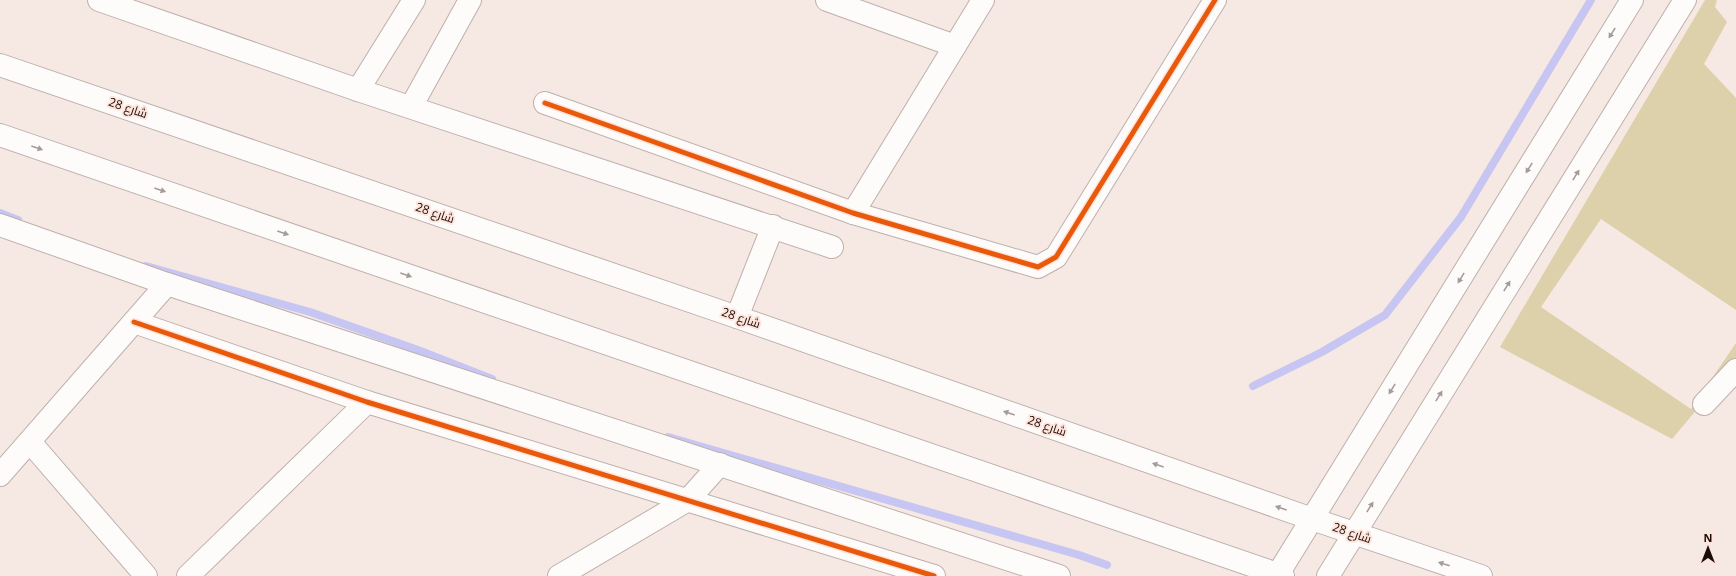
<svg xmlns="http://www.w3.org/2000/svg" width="1736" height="576" font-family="'Open Sans',Cairo,sans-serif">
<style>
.green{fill:#ddd1ab}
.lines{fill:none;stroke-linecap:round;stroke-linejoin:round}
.stream{stroke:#c7c6f2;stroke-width:8}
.minor-casing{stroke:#beb0ac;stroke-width:24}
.tertiary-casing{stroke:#beb0ac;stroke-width:24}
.secondary-casing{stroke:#beb0ac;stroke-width:24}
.trunk-casing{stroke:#beb0ac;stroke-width:24}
.minor{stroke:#fefcfb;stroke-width:22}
.tertiary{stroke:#fefcfb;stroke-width:22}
.secondary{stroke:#fefcfb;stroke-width:22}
.trunk{stroke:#fefcfb;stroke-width:22}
.cycleway-casing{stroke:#fee4db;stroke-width:8}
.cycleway{stroke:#e8590c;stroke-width:5}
.oneway{fill:#a39c9a}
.labels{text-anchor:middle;stroke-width:4;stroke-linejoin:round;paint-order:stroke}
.street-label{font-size:12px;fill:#1a0c08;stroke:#fee4db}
</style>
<rect width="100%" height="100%" fill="#f6e8e3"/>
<!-- green -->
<path class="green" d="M1705,0H1717L1715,7L1727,22L1704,64L1736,98V310L1601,219L1541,307L1691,409L1736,343V363L1672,439L1500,347Z"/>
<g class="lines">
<!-- stream -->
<g class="stream">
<path d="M0,213L18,220"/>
<path d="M146,266L310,312L418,350L492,379"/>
<path d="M1253,386L1322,352L1385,315L1461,217L1591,0"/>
<path d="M668,437L1079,555L1107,565"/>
</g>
<!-- minor casing -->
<g class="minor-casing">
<g id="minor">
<path d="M827,0L955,46"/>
<path d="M358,90L414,0"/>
<path d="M545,103L853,213L1038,267L1056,257L1215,0"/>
<path d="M411,107L470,0"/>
<path d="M853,213L983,0"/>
<path d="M134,322L367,402L934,576"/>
<path d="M1704,404L1736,370"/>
<path d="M30,442L146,576"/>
<path d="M0,475L167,284"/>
<path d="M188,576L367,402"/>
<path d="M559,576L688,500L720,464"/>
</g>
</g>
<!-- tertiary casing -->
<g class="tertiary-casing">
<g id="tertiary">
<path d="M1278,574L1632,0"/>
<path d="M1328,576L1685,0"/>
</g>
</g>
<!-- secondary casing -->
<g class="secondary-casing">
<g id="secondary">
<path d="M99,0L358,90L832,247"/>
<path d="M0,225L167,284L1059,576"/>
</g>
</g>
<!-- trunk casing -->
<g class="trunk-casing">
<g id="trunk">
<path d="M0,65L737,317L1312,519L1481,576"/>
<path d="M0,135L1283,576"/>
<path d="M737,317L773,226"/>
</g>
</g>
<!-- minor -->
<use href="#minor" class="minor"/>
<!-- tertiary -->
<use href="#tertiary" class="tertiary"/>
<!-- secondary -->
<use href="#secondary" class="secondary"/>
<!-- trunk -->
<use href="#trunk" class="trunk"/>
<!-- cycleway casing -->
<g class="cycleway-casing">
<g id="cycleway">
<path d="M545,103L853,213L1038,267L1056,257L1215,0"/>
<path d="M134,322L367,402L934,576"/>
</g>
</g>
<!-- cycleway -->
<use href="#cycleway" class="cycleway"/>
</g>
<!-- one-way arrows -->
<defs><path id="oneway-solid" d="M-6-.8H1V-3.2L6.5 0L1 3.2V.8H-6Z"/></defs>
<g class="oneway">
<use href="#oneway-solid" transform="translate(1612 33) rotate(122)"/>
<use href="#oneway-solid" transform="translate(37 148) rotate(19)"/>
<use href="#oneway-solid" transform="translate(1529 168) rotate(122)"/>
<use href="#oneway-solid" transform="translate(1576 175) rotate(-58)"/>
<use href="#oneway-solid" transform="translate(160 190) rotate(19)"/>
<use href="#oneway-solid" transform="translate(283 233) rotate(19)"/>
<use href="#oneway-solid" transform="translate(406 275) rotate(19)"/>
<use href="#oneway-solid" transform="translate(1461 278) rotate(122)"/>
<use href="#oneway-solid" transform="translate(1507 286) rotate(-58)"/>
<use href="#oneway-solid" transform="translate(1392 389) rotate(122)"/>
<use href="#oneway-solid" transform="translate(1439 396) rotate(-58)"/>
<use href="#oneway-solid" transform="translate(1009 413) rotate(-161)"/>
<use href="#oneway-solid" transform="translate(1158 465) rotate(-161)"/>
<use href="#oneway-solid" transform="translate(1370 507) rotate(-58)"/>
<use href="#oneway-solid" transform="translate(1281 508) rotate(-161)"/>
<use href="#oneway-solid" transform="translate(1444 564) rotate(-162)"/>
</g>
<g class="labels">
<!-- street labels -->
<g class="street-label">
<text transform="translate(128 108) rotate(19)" y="4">شارع 28</text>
<text transform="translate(435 213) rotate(19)" y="4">شارع 28</text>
<text transform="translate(741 318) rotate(19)" y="4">شارع 28</text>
<text transform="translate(1047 426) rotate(19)" y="4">شارع 28</text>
<text transform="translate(1352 533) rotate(19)" y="4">شارع 28</text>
</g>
</g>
<!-- north arrow -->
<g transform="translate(1708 548)" stroke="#fee4db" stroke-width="3" paint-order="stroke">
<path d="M0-3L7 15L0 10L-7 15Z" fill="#1a0c08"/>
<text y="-6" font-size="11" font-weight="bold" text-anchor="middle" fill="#1a0c08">N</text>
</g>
</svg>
